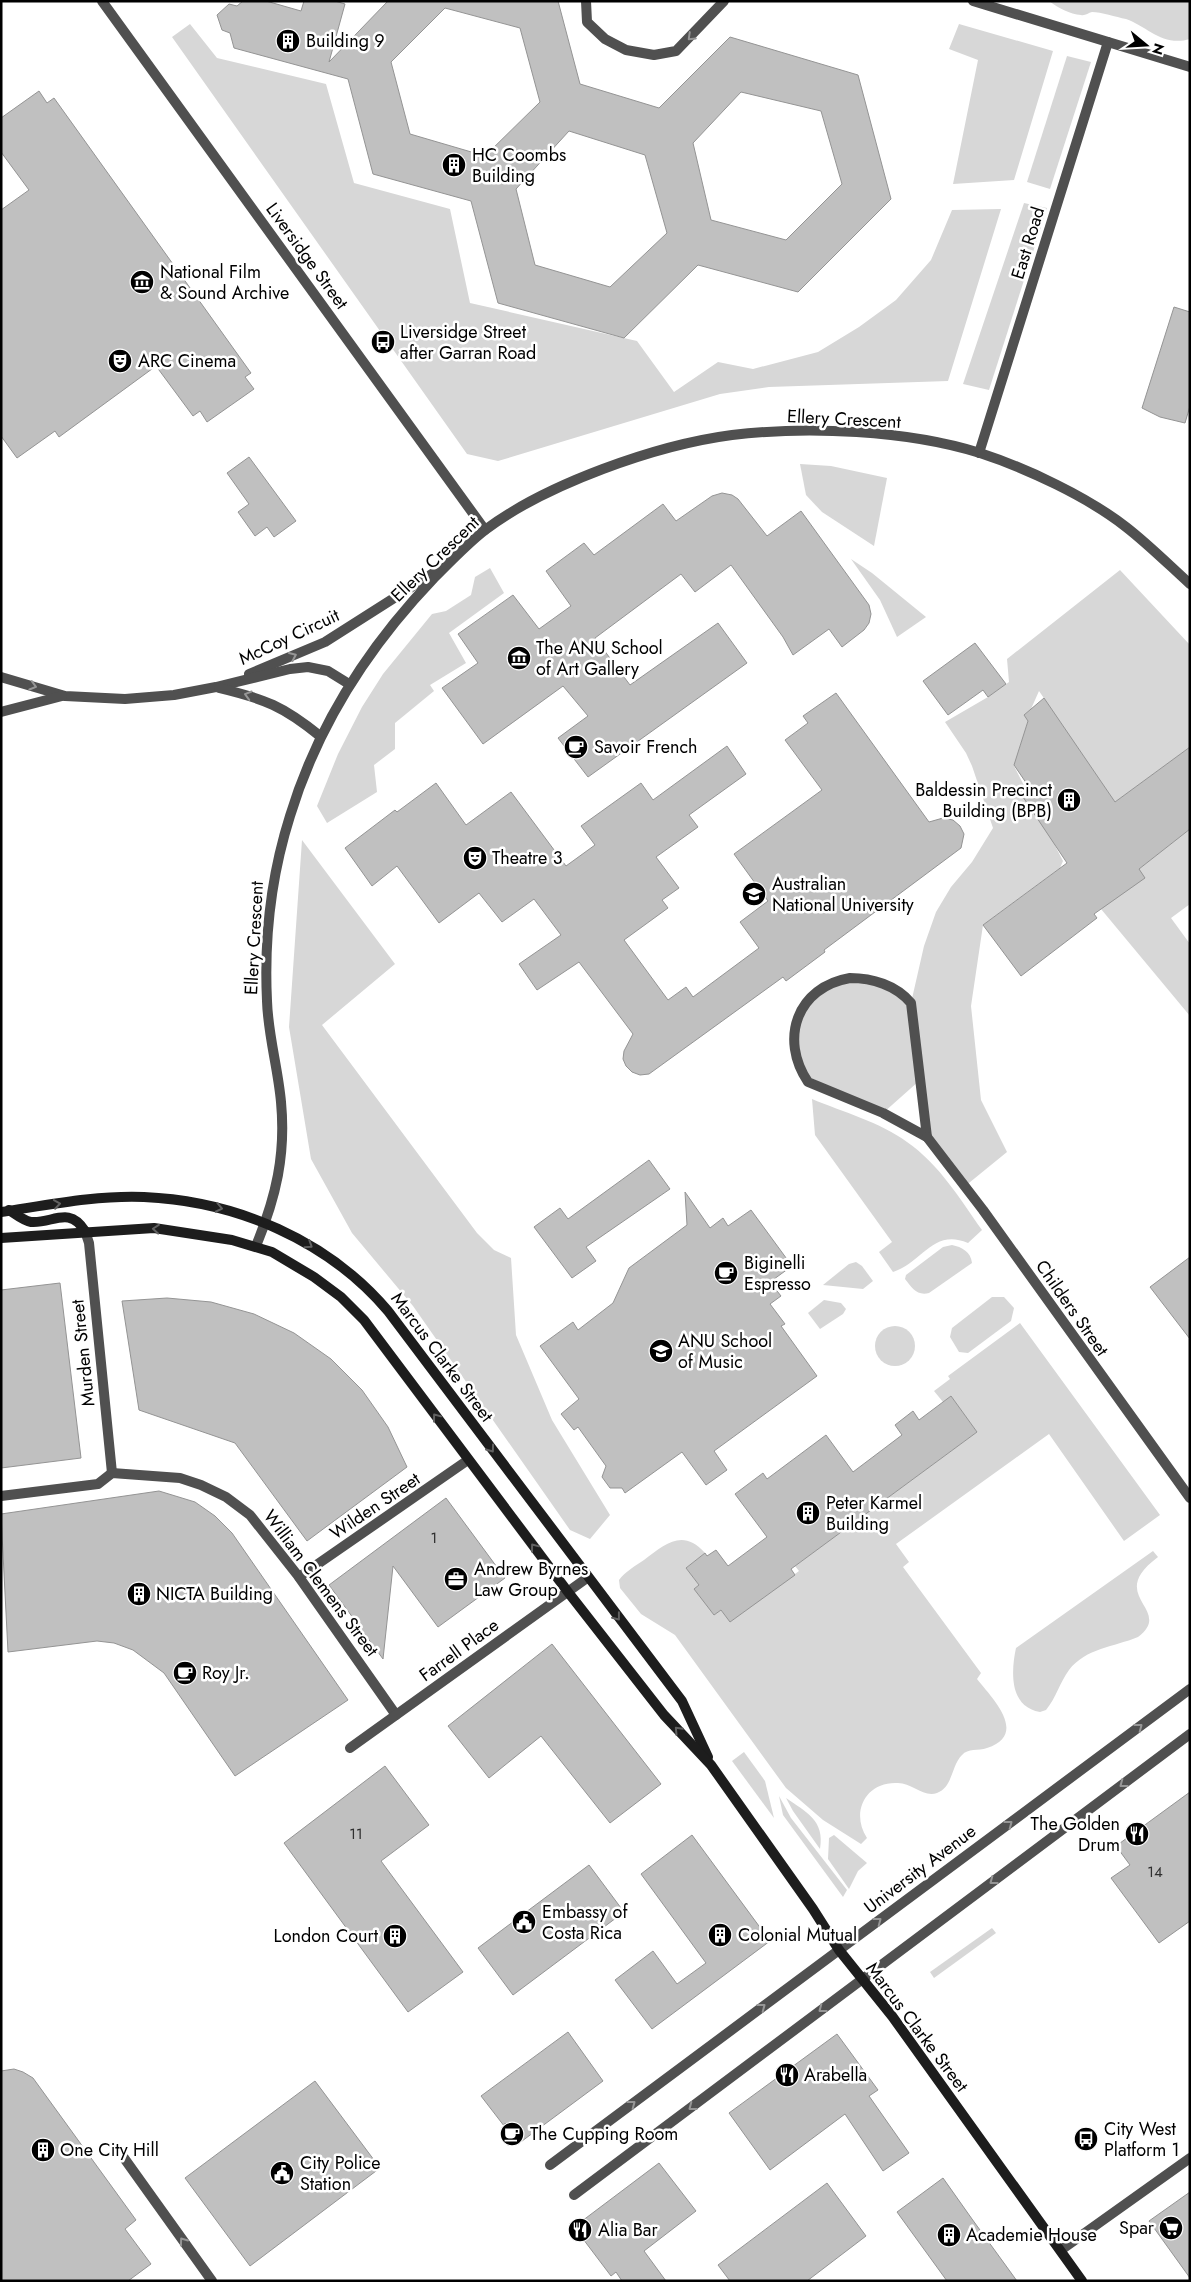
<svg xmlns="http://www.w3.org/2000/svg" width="1191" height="2282" font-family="Jost,sans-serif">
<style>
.green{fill:#d7d7d7}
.building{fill:#c0c0c0;stroke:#949494;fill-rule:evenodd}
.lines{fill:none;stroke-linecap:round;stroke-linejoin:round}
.street{stroke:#505050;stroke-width:10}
.secondary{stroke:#1d1d1d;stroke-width:10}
.oneway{stroke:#969696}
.oneway2{stroke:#616161}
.labels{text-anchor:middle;stroke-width:5;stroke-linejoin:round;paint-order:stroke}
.number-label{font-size:15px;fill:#303030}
.poi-label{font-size:18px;fill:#000;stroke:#fff;text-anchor:start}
.street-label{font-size:18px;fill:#000;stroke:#fff}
</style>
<rect width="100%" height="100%" fill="#fff"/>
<!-- green -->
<g class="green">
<path d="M1049,1H1190V39C1163,47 1148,27 1126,19C1116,17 1101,12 1092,12C1088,13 1085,16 1081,15C1070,14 1058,8 1049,1Z"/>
<path d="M190,24L217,58L326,84L354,183L450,209L470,303L637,341L674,392L718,362L753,369L818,352L859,327L896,300L931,260L952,210L1001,209L948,381L769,387L720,394L498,461L467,454L172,37Z"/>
<path d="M959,24L1053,51L1014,180L953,184L978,60L949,49Z"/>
<path d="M1067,56L1091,62L1050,189L1027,182Z"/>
<path d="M1024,203L1047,208L989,390L963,384Z"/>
<path d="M800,464L831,466L887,478L874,546L822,512L806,495Z"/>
<path d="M851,559L872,573L926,617L897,637L880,600Z"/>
<path d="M490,568L504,593L449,633L466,663L430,685L434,691L395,723V749L374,765L377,792L327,823L317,806L338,754L362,707L383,674L432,614L446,611L471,595L475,577Z"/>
<path d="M1120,570L1190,645V747L1115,802L1039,691L1031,709L1024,715L1028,721L1018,754L1021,761L1014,766L1063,861L1060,868L983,925L971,1006L981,1100L1007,1152L964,1187L927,1137L919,1081L883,1113L803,1074L795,1028L821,987L869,980L911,1003L924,946L936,912L951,887L972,862L993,828L972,766L966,753L945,722L988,697L1009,682L1007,659Z"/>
<path d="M1190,829V904L1171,918L1190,944V1016L1101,909L1139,869Z"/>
<path d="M302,840L395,964L322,1025L477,1233L494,1250L511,1258L516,1335L552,1420L610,1515L590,1539L570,1530L413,1306L352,1233L311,1159L289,1027Z"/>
<path d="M812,1099C843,1112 880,1122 907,1142C939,1164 960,1199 982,1230L968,1243C933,1228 923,1262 893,1272L879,1252L892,1242L815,1135Z"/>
<path d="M952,1245C962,1247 971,1252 972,1263L929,1293C917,1296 912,1288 905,1279L906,1275L943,1247Z"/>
<path d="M856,1262L862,1266L873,1281L863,1289L823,1285L849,1264Z"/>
<path d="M992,1297H1004L1014,1308L1011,1321L968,1353L959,1352L950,1337L952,1328Z"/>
<path d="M824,1300L841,1303L846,1309L843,1314L820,1329L808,1313Z"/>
<path d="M1020,1323L1160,1515L1124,1541L1049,1434L896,1544L909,1562L903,1567L981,1673L977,1679C992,1698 1029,1734 987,1748C978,1751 968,1748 962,1755C951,1766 953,1787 937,1793C924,1798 912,1783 898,1783C866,1781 850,1812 867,1838L861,1844L823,1820L786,1788L675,1635L641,1614L620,1588L619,1580C625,1572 635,1566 644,1560C665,1544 683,1528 705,1553L686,1568L699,1585L695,1589L714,1615L721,1610L730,1622L799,1571L795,1566L977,1432L951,1396L943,1402L934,1391L950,1379L948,1376Z"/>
<circle cx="895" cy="1346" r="20"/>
<path d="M1153,1551L1158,1557C1104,1597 1175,1609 1138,1637C1114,1647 1086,1648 1069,1670C1060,1682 1056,1698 1046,1710L1040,1712C1009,1707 1011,1671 1016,1648Z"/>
<path d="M744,1752L765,1781L774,1818L732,1761Z"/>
<path d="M779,1796L791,1818L847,1890L843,1897L783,1815Z"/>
<path d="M786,1798C806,1812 825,1820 820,1849L793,1811Z"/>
<path d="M834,1835L867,1863L858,1871L849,1889L828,1859L829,1838Z"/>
<path d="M992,1928L996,1933L934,1978L930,1972Z"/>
</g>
<!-- building -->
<g class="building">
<path d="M243,1H266L301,11L304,1H335L345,4L329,62L388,1H558L580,84L659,108L730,37L858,75L891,199L798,292L698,265L624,338L498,303L471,201L373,174L348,79L234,48L230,33L222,30L217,15L229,4L237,6ZM445,8L520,28L540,102L485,156L410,134L391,62ZM741,92L821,111L842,184L786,240L711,220L693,143ZM569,131L645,155L667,233L610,287L535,265L516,189Z"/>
<path d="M39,91L47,103L54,98L251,373L245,377L254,389L207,422L200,411L193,416L156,366L59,437L55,431L17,458L1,436V210L29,190L1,152V118Z"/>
<path d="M1174,307L1190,312V406L1185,423L1160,417L1142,408Z"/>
<path d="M249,457L296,521L274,537L267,527L255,536L238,512L249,504L227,473Z"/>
<path d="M722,493L732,495L738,499L767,536L801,511L869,605L871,614L869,623L864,630L842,647L829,629L793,655L783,637L731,565L695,592L681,574L595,638L630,685L718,623L747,663L588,777L558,738L588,716L563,686L483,744L442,688L478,663L458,634L513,595L539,629L571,606L546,571L584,543L594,555L663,504L676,521L712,496Z"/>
<path d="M975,643L1006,684L988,697L983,690L948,715L923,681Z"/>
<path d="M836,693L929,822L943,818L953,820L960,826L964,834L961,848L824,950L825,952L786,981L783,977L649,1074L640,1075L632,1072L626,1066L623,1059L624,1051L633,1034L579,962L537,990L519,964L561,935L534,899L502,922L479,893L439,923L397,866L372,886L345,848L395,810L397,812L436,783L466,825L511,792L566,866L595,845L581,826L641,783L653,800L727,746L746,774L689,815L698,827L656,857L679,888L662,900L668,908L624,940L668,1000L686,987L693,997L759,948L740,922L768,901L734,854L822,790L785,740L808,723L803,716Z"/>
<path d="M1044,698L1115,802L1190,747V829L1139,869L1145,878L1094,914L1097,918L1021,976L983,925L1067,863L1023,797L1031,790L1014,765L1028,721L1024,715Z"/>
<path d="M649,1160L670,1189L586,1247L596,1261L572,1278L534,1227L560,1208L568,1219Z"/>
<path d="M685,1192L710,1228L723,1218L728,1226L751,1210L792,1266L770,1282L781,1296L770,1304L785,1324L781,1326L817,1376L714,1451L727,1470L706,1485L682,1452L625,1493L622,1488H610L602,1477L606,1466L578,1427L574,1430L561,1414L579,1399L540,1346L573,1322L578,1330L613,1303L629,1268L687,1225Z"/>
<path d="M1190,1257V1339L1150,1287Z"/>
<path d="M60,1283L81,1458L1,1468V1290Z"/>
<path d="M167,1298L211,1302L254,1314L294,1333L331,1359L362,1390L388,1427L407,1467L307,1541L235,1443L139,1410L122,1301Z"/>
<path d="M951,1396L977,1432L791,1569L795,1575L730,1622L721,1610L714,1615L694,1589L699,1585L686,1568L705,1553L707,1556L716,1550L728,1566L767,1537L735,1494L763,1473L767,1479L826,1435L853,1472L902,1435L895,1425L913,1411L919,1420Z"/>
<path d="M159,1491L195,1502L215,1516L232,1533L348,1700L235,1776L164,1673L133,1650L114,1643L97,1641L8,1652L1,1514Z"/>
<path d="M446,1498L505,1578L438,1627L393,1566L383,1659L329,1585Z"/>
<path d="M552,1644L661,1784L610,1823L541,1736L489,1778L448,1726Z"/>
<path d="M385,1766L429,1825L381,1861L463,1972L408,2012L284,1843Z"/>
<path d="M1190,1792V1921L1159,1943L1111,1878L1130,1865L1116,1846Z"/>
<path d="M692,1835L770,1941L652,2029L615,1980L653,1951L677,1984L706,1963L641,1874Z"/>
<path d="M589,1865L624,1912L513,1995L478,1948Z"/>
<path d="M568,2032L603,2081L518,2144L481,2096Z"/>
<path d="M837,2034L878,2090L869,2096L909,2153L883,2171L845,2114L770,2170L729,2113Z"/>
<path d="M14,2069L23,2072L33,2078L136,2220L125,2229L151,2264L128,2281H1V2071Z"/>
<path d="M315,2081L380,2168L250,2266L185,2178Z"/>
<path d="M659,2163L696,2211L644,2251L666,2281H622L616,2272L611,2276L574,2227Z"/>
<path d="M943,2178L972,2219L1017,2281H947L897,2212Z"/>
<path d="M827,2183L866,2236L807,2281H730L718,2265Z"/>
<path d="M1190,2192V2278L1149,2221Z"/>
</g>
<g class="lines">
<!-- street -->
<g class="street">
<path d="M102,1L485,530"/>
<path d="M586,1L587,22L605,39L626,50L654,55L676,51L724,1"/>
<path d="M973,1L1190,67"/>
<path d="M979,453L1108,42"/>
<path d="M249,674L325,642L435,572"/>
<path d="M1,677L65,696L125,699L174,695L216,687L290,669L308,667L328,671L349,684"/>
<path d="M219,688C265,699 283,706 320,736"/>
<path d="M1,712L62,696"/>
<path d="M850,978C872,978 896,985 911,1003L927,1137L883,1113L808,1082C779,1039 797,987 850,978Z"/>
<path d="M927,1137L983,1210L1190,1498"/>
<path d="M85,1231L89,1243L112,1473"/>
<path d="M256,1246C276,1197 286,1155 281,1102C278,1068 268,1035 267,1001C264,939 271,876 290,816C318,724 368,647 434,578C450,562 467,544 485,530C546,484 656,445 732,435C807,426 907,430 980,453C1026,468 1088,497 1126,527C1148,544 1169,565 1190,584"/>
<path d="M1,1496L98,1484L112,1473L180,1478L201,1485L226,1497L250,1515L299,1577L396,1715"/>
<path d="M299,1577L468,1460"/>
<path d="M350,1748L587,1578"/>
<path d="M124,2158L212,2281"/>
<path d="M550,2165L1190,1689"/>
<path d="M574,2195L1190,1734"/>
<path d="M1061,2250L1190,2158"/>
</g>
<!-- secondary -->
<g class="secondary">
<path d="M9,1210C15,1214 24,1221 31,1222C52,1224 69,1205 85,1231"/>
<path d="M1,1212C48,1205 97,1195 144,1197C236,1201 328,1240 388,1311L682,1701L708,1757"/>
<path d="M1,1238L154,1228L232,1240L272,1252L314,1277L341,1297L364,1320L568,1592L664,1715L711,1765L813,1909L839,1950L892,2016L1082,2281"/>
</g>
</g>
<!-- one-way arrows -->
<defs><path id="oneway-chevron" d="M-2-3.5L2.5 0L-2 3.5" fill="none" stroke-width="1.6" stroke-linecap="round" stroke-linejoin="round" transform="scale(1.25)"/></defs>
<g class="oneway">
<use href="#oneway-chevron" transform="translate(691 37) rotate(136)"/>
<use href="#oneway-chevron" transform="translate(293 656) rotate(-24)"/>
<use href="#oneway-chevron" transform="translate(33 686) rotate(16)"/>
<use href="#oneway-chevron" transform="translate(248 695) rotate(-164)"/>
<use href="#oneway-chevron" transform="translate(1139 1727) rotate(-37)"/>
<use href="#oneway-chevron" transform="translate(1123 1784) rotate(143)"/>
<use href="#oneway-chevron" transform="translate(1009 1824) rotate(-37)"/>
<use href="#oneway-chevron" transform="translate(993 1881) rotate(143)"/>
<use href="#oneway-chevron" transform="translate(878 1921) rotate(-37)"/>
<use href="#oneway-chevron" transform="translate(762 2007) rotate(-37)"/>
<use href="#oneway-chevron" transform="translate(822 2009) rotate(143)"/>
<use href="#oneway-chevron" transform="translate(632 2104) rotate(-37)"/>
<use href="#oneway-chevron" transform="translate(692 2107) rotate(143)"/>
<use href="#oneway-chevron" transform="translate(183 2241) rotate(-126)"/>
</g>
<g class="oneway2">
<use href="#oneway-chevron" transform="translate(57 1204) rotate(-8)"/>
<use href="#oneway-chevron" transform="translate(219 1208) rotate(12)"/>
<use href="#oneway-chevron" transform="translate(156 1229) rotate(-175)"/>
<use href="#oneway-chevron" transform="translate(309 1245) rotate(33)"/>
<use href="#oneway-chevron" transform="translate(436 1417) rotate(-127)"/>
<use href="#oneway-chevron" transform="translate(491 1449) rotate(54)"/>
<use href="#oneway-chevron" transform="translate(534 1547) rotate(-127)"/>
<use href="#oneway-chevron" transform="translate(617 1617) rotate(52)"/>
<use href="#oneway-chevron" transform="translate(678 1730) rotate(-133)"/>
</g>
<!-- icons -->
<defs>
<g id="building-disc" transform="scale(1.25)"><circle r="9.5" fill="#000" stroke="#fff"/><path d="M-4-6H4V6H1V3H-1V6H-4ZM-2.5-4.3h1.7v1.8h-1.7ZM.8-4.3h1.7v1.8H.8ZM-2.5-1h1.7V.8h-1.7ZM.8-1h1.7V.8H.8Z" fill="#fff"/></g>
<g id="museum-disc" transform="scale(1.25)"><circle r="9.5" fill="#000" stroke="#fff"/><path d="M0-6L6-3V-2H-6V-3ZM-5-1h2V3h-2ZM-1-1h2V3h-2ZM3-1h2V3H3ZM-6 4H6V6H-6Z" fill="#fff"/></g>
<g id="bus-disc" transform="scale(1.25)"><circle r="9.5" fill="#000" stroke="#fff"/><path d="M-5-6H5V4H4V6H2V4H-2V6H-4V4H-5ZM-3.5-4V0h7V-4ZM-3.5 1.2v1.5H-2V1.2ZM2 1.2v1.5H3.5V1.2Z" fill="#fff"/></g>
<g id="theatre-disc" transform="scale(1.25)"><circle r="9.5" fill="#000" stroke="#fff"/><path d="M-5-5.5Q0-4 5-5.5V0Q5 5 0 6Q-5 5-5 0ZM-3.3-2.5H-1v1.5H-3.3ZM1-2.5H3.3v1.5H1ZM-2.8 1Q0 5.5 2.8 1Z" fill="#fff"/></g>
<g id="cafe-disc" transform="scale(1.25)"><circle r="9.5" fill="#000" stroke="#fff"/><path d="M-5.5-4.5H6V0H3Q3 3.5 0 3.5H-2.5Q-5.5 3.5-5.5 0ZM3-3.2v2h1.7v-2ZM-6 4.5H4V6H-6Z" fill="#fff"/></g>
<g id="university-disc" transform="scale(1.25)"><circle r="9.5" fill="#000" stroke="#fff"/><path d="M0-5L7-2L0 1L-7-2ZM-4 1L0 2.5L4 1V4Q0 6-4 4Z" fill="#fff"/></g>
<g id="office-disc" transform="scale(1.25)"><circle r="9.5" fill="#000" stroke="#fff"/><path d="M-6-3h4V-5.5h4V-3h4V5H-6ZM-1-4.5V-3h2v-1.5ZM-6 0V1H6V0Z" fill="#fff"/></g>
<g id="restaurant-disc" transform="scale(1.25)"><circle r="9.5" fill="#000" stroke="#fff"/><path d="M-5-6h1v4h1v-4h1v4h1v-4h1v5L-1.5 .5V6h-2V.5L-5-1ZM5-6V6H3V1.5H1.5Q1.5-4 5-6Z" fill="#fff"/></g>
<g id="civic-disc" transform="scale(1.25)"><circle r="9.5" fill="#000" stroke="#fff"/><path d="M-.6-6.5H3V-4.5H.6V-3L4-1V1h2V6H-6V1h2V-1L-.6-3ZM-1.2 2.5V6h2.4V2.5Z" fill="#fff"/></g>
<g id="supermarket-disc" transform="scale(1.25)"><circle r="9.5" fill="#000" stroke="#fff"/><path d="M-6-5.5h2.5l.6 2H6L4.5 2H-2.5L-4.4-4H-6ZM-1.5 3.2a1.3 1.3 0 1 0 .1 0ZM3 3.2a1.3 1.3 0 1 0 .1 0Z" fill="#fff"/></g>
</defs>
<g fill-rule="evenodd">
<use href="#building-disc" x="288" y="41"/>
<use href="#building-disc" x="454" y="165"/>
<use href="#museum-disc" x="142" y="282"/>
<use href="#bus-disc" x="383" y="342"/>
<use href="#theatre-disc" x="120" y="361"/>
<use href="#museum-disc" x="519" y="658"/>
<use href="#cafe-disc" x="576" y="747"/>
<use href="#building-disc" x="1069" y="800"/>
<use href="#theatre-disc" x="475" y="858"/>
<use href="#university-disc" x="754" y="894"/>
<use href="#cafe-disc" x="726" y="1273"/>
<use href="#university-disc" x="661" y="1351"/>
<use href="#building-disc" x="808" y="1513"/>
<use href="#office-disc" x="456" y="1579"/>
<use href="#building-disc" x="139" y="1594"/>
<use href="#cafe-disc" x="185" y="1673"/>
<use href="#restaurant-disc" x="1137" y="1834"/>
<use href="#civic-disc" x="524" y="1922"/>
<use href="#building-disc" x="720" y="1935"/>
<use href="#building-disc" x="395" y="1936"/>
<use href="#restaurant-disc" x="787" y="2075"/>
<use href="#cafe-disc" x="512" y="2134"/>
<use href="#bus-disc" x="1086" y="2139"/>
<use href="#building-disc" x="43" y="2150"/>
<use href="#civic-disc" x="282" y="2173"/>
<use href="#supermarket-disc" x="1171" y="2228"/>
<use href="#restaurant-disc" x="580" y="2230"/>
<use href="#building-disc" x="949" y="2235"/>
</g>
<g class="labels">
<!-- number labels -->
<g class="number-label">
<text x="434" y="1543">1</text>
<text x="356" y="1839">11</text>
<text x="1155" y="1877">14</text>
</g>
<!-- poi labels -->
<g class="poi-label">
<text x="306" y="47">Building 9</text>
<text x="472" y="161">HC Coombs<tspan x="472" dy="21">Building</tspan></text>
<text x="160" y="278">National Film<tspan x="160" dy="21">&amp; Sound Archive</tspan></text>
<text x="400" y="338">Liversidge Street<tspan x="400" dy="21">after Garran Road</tspan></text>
<text x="138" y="367">ARC Cinema</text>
<text x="536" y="654">The ANU School<tspan x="536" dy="21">of Art Gallery</tspan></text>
<text x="594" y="753">Savoir French</text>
<text x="1052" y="796" text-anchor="end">Baldessin Precinct<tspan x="1052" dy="21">Building (BPB)</tspan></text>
<text x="492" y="864">Theatre 3</text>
<text x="772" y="890">Australian<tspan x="772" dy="21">National University</tspan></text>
<text x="744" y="1269">Biginelli<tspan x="744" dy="21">Espresso</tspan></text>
<text x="678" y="1347">ANU School<tspan x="678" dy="21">of Music</tspan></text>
<text x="826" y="1509">Peter Karmel<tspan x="826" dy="21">Building</tspan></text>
<text x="474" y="1575">Andrew Byrnes<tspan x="474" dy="21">Law Group</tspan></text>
<text x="156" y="1600">NICTA Building</text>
<text x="202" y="1679">Roy Jr.</text>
<text x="1120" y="1830" text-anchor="end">The Golden<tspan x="1120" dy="21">Drum</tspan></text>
<text x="542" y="1918">Embassy of<tspan x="542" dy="21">Costa Rica</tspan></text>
<text x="738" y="1941">Colonial Mutual</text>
<text x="378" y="1942" text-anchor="end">London Court</text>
<text x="804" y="2081">Arabella</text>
<text x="1104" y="2135">City West<tspan x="1104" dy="21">Platform 1</tspan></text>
<text x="530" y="2140">The Cupping Room</text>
<text x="60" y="2156">One City Hill</text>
<text x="300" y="2169">City Police<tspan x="300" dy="21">Station</tspan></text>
<text x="1154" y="2234" text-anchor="end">Spar</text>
<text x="598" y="2236">Alia Bar</text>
<text x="966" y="2241">Academie House</text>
</g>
<!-- street labels -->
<g class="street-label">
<text transform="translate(1028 243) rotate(-73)" y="6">East Road</text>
<text transform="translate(307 256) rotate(54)" y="6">Liversidge Street</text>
<text transform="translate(844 419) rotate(3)" y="6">Ellery Crescent</text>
<text transform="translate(435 559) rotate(-44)" y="6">Ellery Crescent</text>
<text transform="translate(289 637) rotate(-25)" y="6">McCoy Circuit</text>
<text transform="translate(254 938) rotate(-87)" y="6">Ellery Crescent</text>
<text transform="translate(1072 1308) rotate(55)" y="6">Childers Street</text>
<text transform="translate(83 1353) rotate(-96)" y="6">Murden Street</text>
<text transform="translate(442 1357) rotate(53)" y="6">Marcus Clarke Street</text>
<text transform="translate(375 1506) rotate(-34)" y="6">Wilden Street</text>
<text transform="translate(321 1583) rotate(53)" y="6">William Clemens Street</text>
<text transform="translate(459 1650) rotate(-36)" y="6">Farrell Place</text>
<text transform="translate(920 1869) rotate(-37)" y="6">University Avenue</text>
<text transform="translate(917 2027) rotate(53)" y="6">Marcus Clarke Street</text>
</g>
</g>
<!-- border -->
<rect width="1191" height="2282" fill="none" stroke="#000000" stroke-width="5"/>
<!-- north arrow -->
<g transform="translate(1146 45) rotate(108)" stroke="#ffffff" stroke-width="4" paint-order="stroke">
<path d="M0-4L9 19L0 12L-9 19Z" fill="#000000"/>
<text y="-8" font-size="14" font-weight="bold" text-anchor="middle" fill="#000000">N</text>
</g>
</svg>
